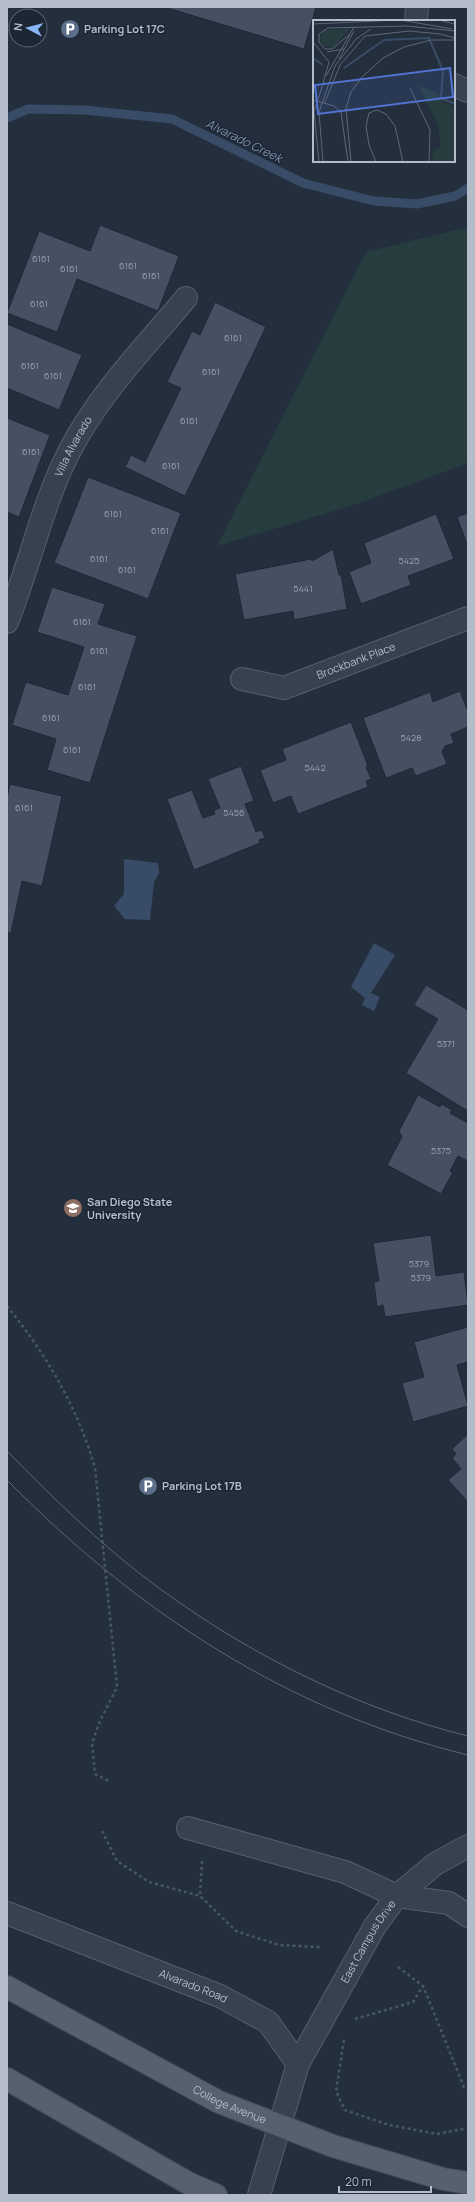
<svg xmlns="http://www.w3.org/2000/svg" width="475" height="2202" font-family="Manrope,sans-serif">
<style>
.green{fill:#263c3f}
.water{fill:#394c67}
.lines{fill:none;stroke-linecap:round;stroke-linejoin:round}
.stream{stroke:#394c67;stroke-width:9}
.building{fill:#455162;stroke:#1f2835}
.minor-casing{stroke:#565f6c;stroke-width:24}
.major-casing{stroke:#414a57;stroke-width:24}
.path{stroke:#44595c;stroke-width:2.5;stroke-dasharray:3 3;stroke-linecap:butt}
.minor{stroke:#38414e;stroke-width:22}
.major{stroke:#56606e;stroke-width:22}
.tram{stroke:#5a6575;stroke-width:1}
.labels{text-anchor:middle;stroke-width:3;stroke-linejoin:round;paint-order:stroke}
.number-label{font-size:9px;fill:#98a1af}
.poi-label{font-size:11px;font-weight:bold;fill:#b4bcc9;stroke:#1d2633;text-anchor:start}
.street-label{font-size:11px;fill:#b4bcc9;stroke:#1d2633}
.water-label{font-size:12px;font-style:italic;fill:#7c92b1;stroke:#1d2633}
.inset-river{fill:none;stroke:#394c67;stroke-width:2}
.inset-road{fill:none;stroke:#5e6776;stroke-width:1}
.view{fill:#5274d3;fill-opacity:0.15;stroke:#5274d3;stroke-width:2}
.inset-edge{fill:none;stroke:#b4bcc9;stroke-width:2}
</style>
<rect width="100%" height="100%" fill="#242f3e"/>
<!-- green -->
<path class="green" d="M468,225V463L357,504L217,546L366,252L464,228Z"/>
<!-- water -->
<g class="water">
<path d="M124,859L158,863L159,873L154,882L150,920L125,919L114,906L124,894Z"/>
<path d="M374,943L395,955L371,993L380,997L374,1011L362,1005L365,998L351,987Z"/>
</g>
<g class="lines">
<!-- stream -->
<path class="stream" d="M7,118L28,109L84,110L172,119L303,183L374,201L417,204L455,196L468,188"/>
</g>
<!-- building -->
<g class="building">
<path d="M164,7H316L304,49Z"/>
<path d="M100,225L179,256L158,311L77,279L57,332L7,313L39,231L90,251Z"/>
<path d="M215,302L266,327L185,496L125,467L131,455L145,462L181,388L167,382L192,331L200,335Z"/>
<path d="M7,324L82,355L59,410L7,388Z"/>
<path d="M7,418L50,435L19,517L7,512Z"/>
<path d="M88,477L181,513L148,599L54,563Z"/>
<path d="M468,513V547L457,517Z"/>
<path d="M436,514L454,559L408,576L411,585L361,604L349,572L371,563L364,543Z"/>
<path d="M333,549L339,575H341L347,609L294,620L293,611L244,620L235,574L311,559L312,561Z"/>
<path d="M52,587L105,604L98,624L137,636L90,783L47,770L56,739L12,725L26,682L68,695L84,647L37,632Z"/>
<path d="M460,691L468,712V727L451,734L454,743L445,746L442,752L447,764L416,776L412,768L386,778L363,718L430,692L433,702Z"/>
<path d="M351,722L368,766L366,767L371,779L366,781L368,787L298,814L291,796L273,803L260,770L286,760L282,749Z"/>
<path d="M241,766L254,801L245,804L256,832L262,830L265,838L259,840L260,843L194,870L167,799L192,790L203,818L215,814L214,810L220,808L208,779Z"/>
<path d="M10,784L62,796L42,886L22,881L11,933L7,932V798Z"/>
<path d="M426,985L468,1010V1111L406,1073L438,1019L414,1005Z"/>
<path d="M418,1095L440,1107L441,1104L452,1110L450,1113L468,1123V1161L458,1156L450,1171L453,1172L441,1194L387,1165L402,1137L399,1131Z"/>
<path d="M431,1235L436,1276L464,1272L468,1305L385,1317L383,1305L377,1307L374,1282L379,1281L373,1243Z"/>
<path d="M468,1327V1362L457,1365L468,1406L413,1422L402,1383L424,1377L414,1342Z"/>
<path d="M468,1434V1502L448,1480L461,1469L452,1458L456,1454L452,1449Z"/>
</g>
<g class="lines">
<!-- minor casing -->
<g class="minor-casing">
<g id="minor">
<path d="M416,21L417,7"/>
<path d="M454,85L468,91"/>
<path id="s1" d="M7,622C30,565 42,504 70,450C99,394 145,347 186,298"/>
<path id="s2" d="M242,679L284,688L468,618"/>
<path d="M188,1828L345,1872L397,1896L449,1903L468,1916"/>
<path id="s3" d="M7,1913L220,1996L268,2022L298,2064"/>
<path id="s4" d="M259,2195L298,2064L375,1926L397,1896L435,1864L468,1846"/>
</g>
</g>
<!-- major casing -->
<g class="major-casing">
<g id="major">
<path id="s5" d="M7,1987L219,2102L333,2146L443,2179L468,2183"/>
<path d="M7,2079L188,2183L216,2195"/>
</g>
</g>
<!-- path -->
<g class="path">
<path d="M7,1306C46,1354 78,1408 95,1468L117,1687L100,1721L92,1743L95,1774L111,1782"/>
<path d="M102,1831L117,1861L149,1882L200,1896"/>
<path d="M202,1861L200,1896L236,1931L279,1945L320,1947"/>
<path d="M398,1967L423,1986L464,2087L468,2090"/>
<path d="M355,2019L413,2002L423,1986"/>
<path d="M344,2040L336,2091L345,2110L389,2125L437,2134L468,2128"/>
</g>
<!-- minor -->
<use href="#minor" class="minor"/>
<!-- major -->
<use href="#major" class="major"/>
<!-- tram -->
<g class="tram">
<path d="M7,1451C55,1500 104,1548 159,1588C250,1655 358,1709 468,1736"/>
<path d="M7,1480C136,1611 287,1711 468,1755"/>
</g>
</g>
<!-- icons -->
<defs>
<g id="parking-disc" transform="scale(1)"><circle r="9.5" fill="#5c6f8a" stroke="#1d2633"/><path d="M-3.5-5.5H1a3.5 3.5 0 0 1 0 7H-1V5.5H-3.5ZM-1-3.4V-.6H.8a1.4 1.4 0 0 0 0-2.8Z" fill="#fff"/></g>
<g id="university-disc" transform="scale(1)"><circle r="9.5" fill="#8d6e63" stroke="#1d2633"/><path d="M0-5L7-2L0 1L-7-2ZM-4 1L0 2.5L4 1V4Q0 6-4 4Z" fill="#fff"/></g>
</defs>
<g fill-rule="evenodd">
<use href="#parking-disc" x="70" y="29"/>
<use href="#university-disc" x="73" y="1208"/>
<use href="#parking-disc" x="148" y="1486"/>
</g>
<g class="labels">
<!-- number labels -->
<g class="number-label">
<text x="41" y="262">6161</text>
<text x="128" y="269">6161</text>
<text x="69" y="272">6161</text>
<text x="151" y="279">6161</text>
<text x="39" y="307">6161</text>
<text x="233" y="341">6161</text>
<text x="30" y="369">6161</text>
<text x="211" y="375">6161</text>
<text x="53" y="379">6161</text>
<text x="189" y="424">6161</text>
<text x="31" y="455">6161</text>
<text x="171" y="469">6161</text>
<text x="113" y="517">6161</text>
<text x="160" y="534">6161</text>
<text x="99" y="562">6161</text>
<text x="409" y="564">5425</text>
<text x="127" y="573">6161</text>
<text x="303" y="592">5441</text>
<text x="82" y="625">6161</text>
<text x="99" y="654">6161</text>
<text x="87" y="690">6161</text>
<text x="51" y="721">6161</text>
<text x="411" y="741">5428</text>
<text x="72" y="753">6161</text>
<text x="315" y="771">5442</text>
<text x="24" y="811">6161</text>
<text x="234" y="816">5456</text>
<text x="446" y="1047">5371</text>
<text x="441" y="1154">5375</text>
<text x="419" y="1267">5379</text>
<text x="421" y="1281">5379</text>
</g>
<!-- poi labels -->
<g class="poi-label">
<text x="84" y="33">Parking Lot 17C</text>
<text x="87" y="1206">San Diego State<tspan x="87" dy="13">University</tspan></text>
<text x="162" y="1490">Parking Lot 17B</text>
</g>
<!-- street labels -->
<g class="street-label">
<text dy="4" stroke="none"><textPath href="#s1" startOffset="188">Villa Alvarado</textPath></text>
<text dy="4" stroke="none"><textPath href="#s2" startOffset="120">Brockbank Place</textPath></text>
<text dy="4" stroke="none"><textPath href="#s4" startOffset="278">East Campus Drive</textPath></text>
<text dy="4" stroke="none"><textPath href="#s3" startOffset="200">Alvarado Road</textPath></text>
<text dy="4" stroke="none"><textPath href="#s5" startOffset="252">College Avenue</textPath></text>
</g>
<!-- water labels -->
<g class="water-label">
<text transform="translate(244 141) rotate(26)" y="4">Alvarado Creek</text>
</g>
</g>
<!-- overview -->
<g transform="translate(313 20)">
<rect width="142" height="142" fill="#242f3e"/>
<path d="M37,9L21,27H12L7,21L8,14L14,10ZM105,66L124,72L129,81L142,88V142H118L121,129L128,127L126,113L125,104Z" fill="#263c3f"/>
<path class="inset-river" d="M0,38L10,45M31,48L71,20L116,18L130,51L128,78L142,84"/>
<path class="inset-road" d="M88,0L139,9M125,0L142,4M0,4L84,0M37,14L19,29H12L6,22V14L15,8L94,6L142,11M0,22L16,42L10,63M14,32L31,29M26,39L41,11M22,46L43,19L58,9M13,56L41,7M97,68L117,110L116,142M0,80L21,86L28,92L35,142M12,82L27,45L52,16L96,11L127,14L142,18M6,142L1,91L11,61M10,142L6,92L22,46M38,142L33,89L38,72L48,58L70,38L91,27L118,20H142M63,142L56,125L53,106L56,93L64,90L73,94L82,106L90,142"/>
<path class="view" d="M137,48L140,77L5,94L2,65Z"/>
<rect width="142" height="142" class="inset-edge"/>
</g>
<!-- border -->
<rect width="475" height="2202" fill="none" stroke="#b4bcc9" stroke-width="16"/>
<!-- north arrow -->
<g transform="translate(28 28) rotate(277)"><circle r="19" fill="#1d2633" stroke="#59626f"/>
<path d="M0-3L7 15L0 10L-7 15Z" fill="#8ab4f8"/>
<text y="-6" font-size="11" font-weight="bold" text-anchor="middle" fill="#b4bcc9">N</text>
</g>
<!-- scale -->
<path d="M339 2186v6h92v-6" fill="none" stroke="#b4bcc9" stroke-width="2"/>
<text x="345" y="2186" font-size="12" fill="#b4bcc9" stroke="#1d2633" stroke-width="3" paint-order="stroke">20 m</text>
</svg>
